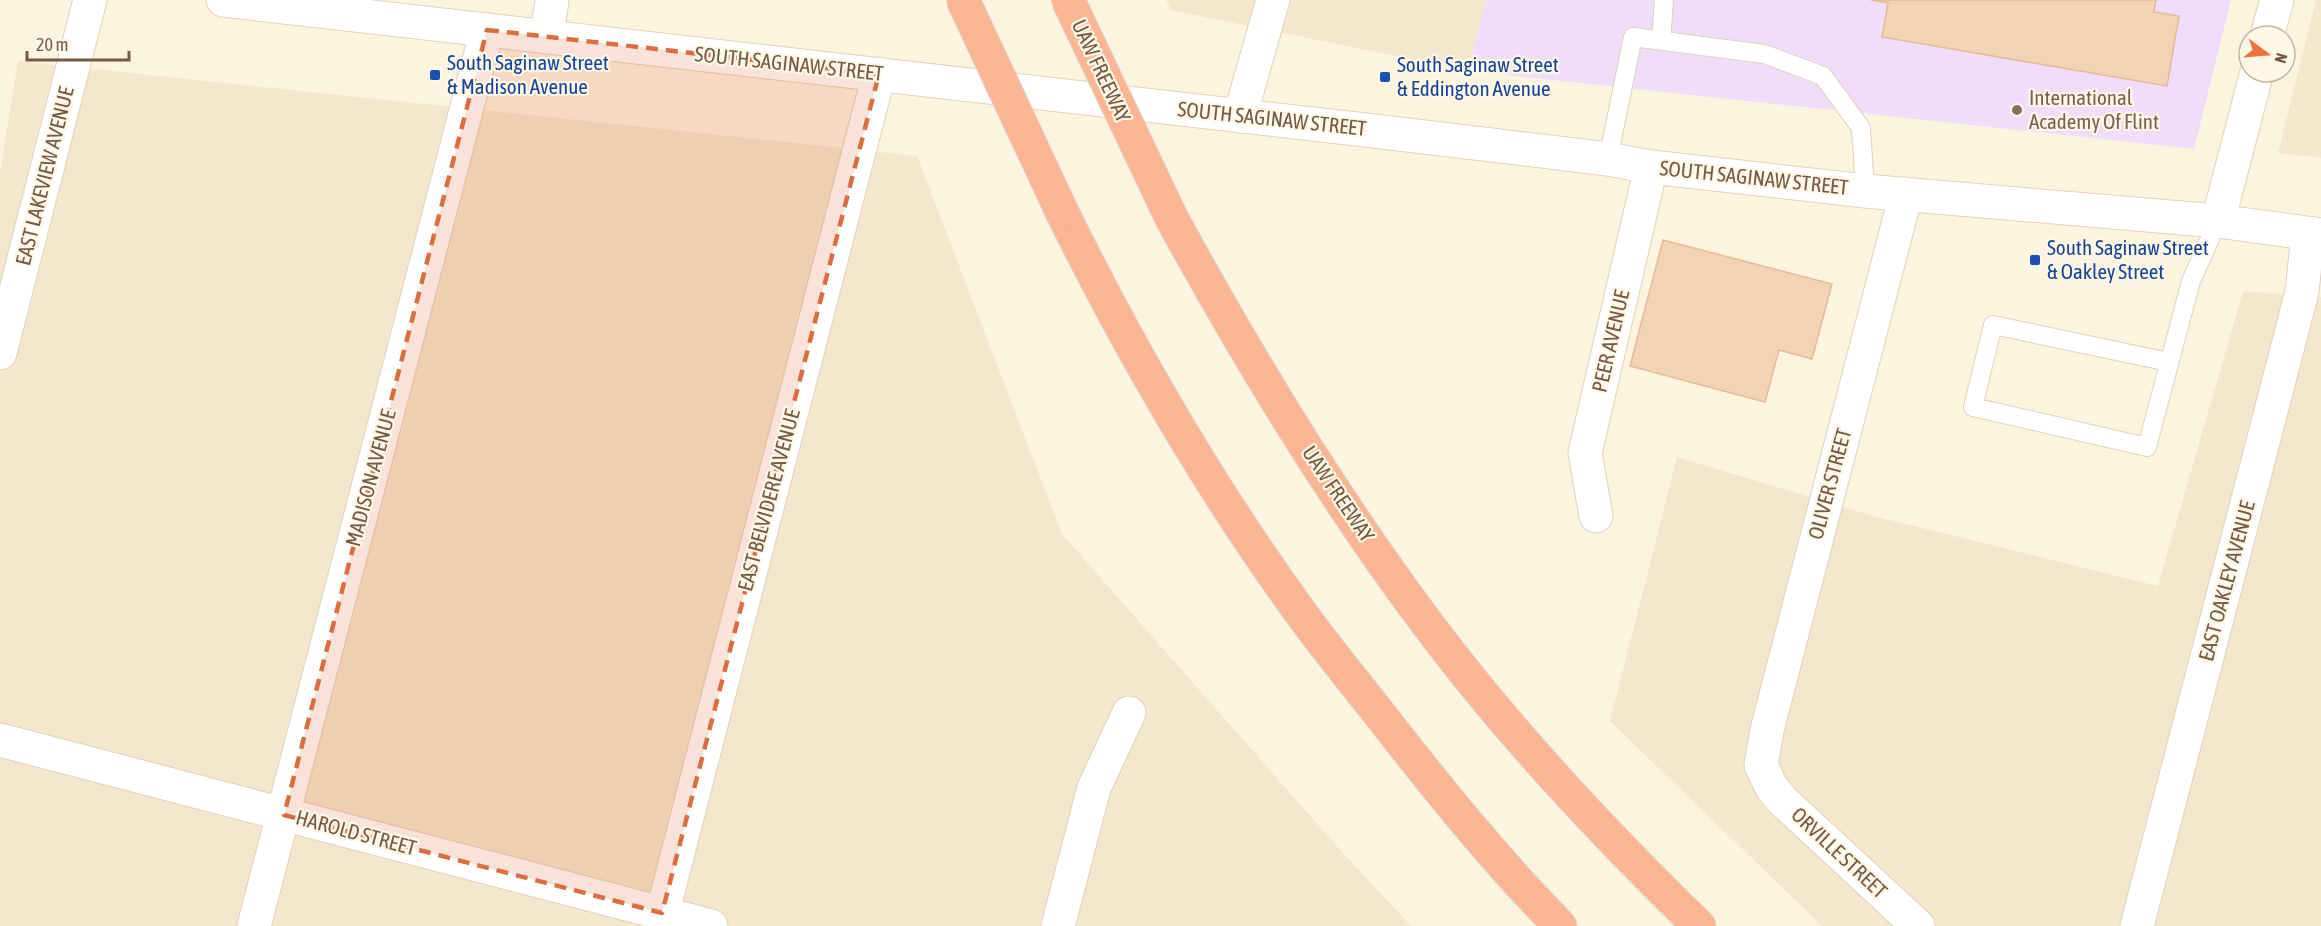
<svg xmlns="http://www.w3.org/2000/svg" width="2321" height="926" font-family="'Asap Condensed',sans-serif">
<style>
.residential{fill:#f5e6ce}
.education{fill:#f0ddf9}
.building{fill:#f3d3b6;stroke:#e6ba96;stroke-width:1.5}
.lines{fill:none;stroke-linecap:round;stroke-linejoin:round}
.service-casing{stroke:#e1d0bb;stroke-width:20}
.minor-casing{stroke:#e1d0bb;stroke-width:35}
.secondary-casing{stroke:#e6d1b9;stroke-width:35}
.motorway-casing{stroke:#ded7d3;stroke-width:35}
.service{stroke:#fff;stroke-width:18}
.minor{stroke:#fff;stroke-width:33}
.secondary{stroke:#fff;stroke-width:33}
.motorway{stroke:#fab594;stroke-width:33}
.motorway-bridge-casing{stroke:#ded7d3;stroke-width:35;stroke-linecap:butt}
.motorway-bridge{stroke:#fab594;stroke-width:33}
.marked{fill:#da6e41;fill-opacity:0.2;stroke:#da6e41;stroke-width:4.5;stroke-dasharray:12 8;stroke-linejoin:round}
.transit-dot{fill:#1a4fb4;stroke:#fff7e6;stroke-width:2}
.education-dot{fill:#8d6e63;stroke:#fff7e6;stroke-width:2}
.labels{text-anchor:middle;stroke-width:4.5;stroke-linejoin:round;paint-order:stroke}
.transit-label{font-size:21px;fill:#164399;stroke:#fff7e6;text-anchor:start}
.street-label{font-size:21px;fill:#745a46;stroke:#fff7e6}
.education-label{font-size:21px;fill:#785e54;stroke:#fff7e6;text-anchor:start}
</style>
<rect width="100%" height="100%" fill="#fdf4e0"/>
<!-- residential -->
<g class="residential">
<path d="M1166,0H1486L1468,71L1171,10Z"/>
<path d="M2316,0H2321V158L2278,153Z"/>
<path d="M18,61L917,156L1062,534L1342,852L1411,926H0V173Z"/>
<path d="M2243,291L2321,297V926H1822L1610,721L1677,457L1873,516L2158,586Z"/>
</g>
<!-- education -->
<path class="education" d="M1486,0H2231L2194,149L1468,71Z"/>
<!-- building -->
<g class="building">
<path d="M1871,0H2156L2154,12L2179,16L2167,86L1882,37L1888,3Z"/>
<path d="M1663,240L1832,284L1812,359L1779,350L1765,402L1630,366Z"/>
</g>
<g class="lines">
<!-- service casing -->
<g class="service-casing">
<g id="service">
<path d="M1661,41L1664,0"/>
<path d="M1608,159L1633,37L1764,54L1823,76L1861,128L1865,191"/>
<path d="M2169,362L1993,325L1973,407L2147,447L2191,281L2218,221"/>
</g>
</g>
<!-- minor casing -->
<g class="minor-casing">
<g id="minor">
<path d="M2267,36L2277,0"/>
<path d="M547,37L552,0"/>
<path d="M1240,116L1273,0"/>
<path d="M1906,194L1767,730L1761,765L1772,788L1783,801L1918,926"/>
<path d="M2218,221L2257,72"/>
<path d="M0,353L90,0"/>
<path d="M1596,516L1585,453L1651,167"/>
<path d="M0,740L711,926"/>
<path d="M254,926L487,30"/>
<path d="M659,926L879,74"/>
<path d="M1058,926L1094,788L1129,713"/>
<path d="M2137,926L2302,292L2308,234"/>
</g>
</g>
<!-- secondary casing -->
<g class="secondary-casing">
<path id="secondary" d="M223,0L1374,131L1608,159L1651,167L1865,191L2218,221L2321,235"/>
</g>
<!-- motorway casing -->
<g class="motorway-casing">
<g id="motorway">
<path d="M1062,212C1131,352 1211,490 1303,616C1328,650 1355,683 1381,716C1438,789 1495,860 1560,926"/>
<path d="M1172,219C1249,360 1332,497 1429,626C1510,734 1602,832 1699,926"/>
</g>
</g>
<!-- service -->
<use href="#service" class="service"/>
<!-- minor -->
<use href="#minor" class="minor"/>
<!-- secondary -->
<use href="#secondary" class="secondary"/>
<!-- motorway -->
<use href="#motorway" class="motorway"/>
<!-- motorway-bridge casing -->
<g class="motorway-bridge-casing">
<g id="motorway-bridge">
<path d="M963,0L1062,212"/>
<path d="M1068,0L1172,219"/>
</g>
</g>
<!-- motorway-bridge -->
<use href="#motorway-bridge" class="motorway-bridge"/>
</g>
<!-- marked area -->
<path class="marked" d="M487,30L879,74L662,913L284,815Z"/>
<!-- markers -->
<g class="transit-dot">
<rect x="429" y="69" width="12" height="12" rx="3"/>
<rect x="1379" y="71" width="12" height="12" rx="3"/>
<rect x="2029" y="254" width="12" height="12" rx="3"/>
</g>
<circle class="education-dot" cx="2017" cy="110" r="6"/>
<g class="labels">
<!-- transit labels -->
<g class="transit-label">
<text x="447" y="70">South Saginaw Street<tspan x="447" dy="24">&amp; Madison Avenue</tspan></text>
<text x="1397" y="72">South Saginaw Street<tspan x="1397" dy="24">&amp; Eddington Avenue</tspan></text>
<text x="2047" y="255">South Saginaw Street<tspan x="2047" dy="24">&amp; Oakley Street</tspan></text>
</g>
<!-- street labels -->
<g class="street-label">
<text transform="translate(789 64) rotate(6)" y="7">SOUTH SAGINAW STREET</text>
<text transform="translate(1101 71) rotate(65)" y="7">UAW FREEWAY</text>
<text transform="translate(1272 119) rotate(6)" y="7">SOUTH SAGINAW STREET</text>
<text transform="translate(45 176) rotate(-76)" y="7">EAST LAKEVIEW AVENUE</text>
<text transform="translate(1754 178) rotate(6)" y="7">SOUTH SAGINAW STREET</text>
<text transform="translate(1611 341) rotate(-77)" y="7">PEER AVENUE</text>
<text transform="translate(371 478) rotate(-75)" y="7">MADISON AVENUE</text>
<text transform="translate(1830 484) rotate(-75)" y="7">OLIVER STREET</text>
<text transform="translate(1338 494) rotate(56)" y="7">UAW FREEWAY</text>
<text transform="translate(769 500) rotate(-75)" y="7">EAST BELVIDERE AVENUE</text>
<text transform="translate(2227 581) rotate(-75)" y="7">EAST OAKLEY AVENUE</text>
<text transform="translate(356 833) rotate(15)" y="7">HAROLD STREET</text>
<text transform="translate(1839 853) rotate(43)" y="7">ORVILLE STREET</text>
</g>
<!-- education labels -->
<g class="education-label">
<text x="2029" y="105">International<tspan x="2029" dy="24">Academy Of Flint</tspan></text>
</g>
</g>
<!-- north arrow -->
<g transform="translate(2267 54) rotate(106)"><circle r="28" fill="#fff7e6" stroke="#c7b8a6" stroke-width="1.5"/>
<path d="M0-4.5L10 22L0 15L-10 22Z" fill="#ec7240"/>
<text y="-9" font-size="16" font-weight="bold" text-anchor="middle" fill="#745a46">N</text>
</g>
<!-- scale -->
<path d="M27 51v9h102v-9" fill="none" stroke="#745a46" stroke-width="3"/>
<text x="36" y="51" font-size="18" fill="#745a46" stroke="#fff7e6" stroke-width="4.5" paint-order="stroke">20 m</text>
</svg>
